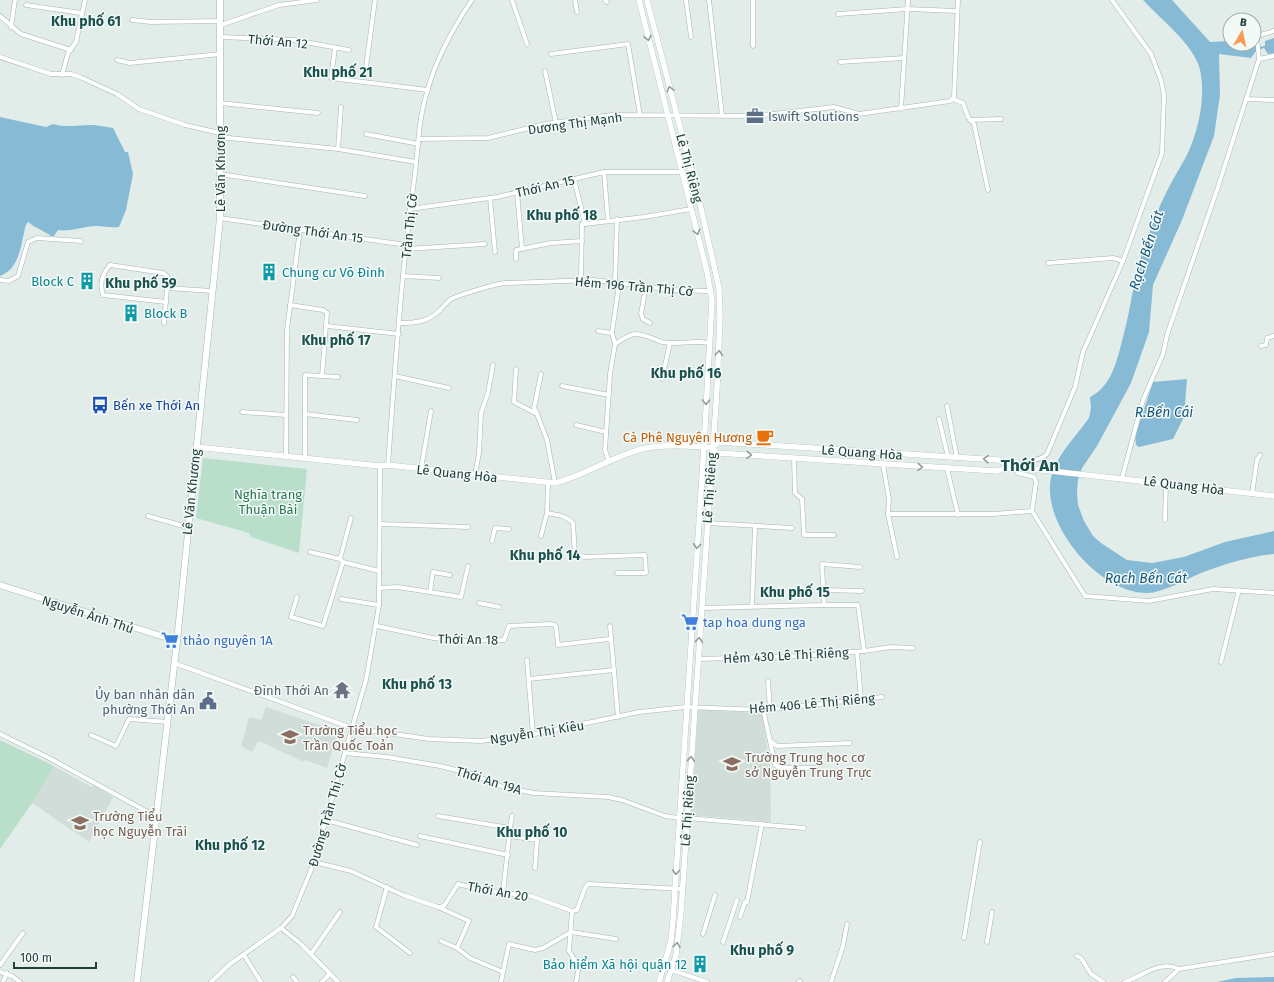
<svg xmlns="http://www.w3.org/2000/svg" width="1274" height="982" font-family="'Fira Sans',sans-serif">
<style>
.built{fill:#d0ddd9}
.green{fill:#b9dfcb}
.water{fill:#87bad5}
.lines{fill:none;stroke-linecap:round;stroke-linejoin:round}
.minor-casing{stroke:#a4b5b3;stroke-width:5}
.tertiary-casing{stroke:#a4b5b3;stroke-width:6}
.secondary-casing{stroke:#9fb9b5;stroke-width:7}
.minor{stroke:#fff;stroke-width:4}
.tertiary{stroke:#fff;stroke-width:5.5}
.secondary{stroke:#fff;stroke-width:6}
.oneway{stroke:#909f9e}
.labels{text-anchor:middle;stroke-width:3;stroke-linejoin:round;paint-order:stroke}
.street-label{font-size:13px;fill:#213f3d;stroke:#f2f9f7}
.service-label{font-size:13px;fill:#4e5e75;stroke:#f2f9f7;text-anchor:start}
.culture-label{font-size:13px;fill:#0d838f;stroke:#f2f9f7;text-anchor:start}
.transit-label{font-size:13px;fill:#164399;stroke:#f2f9f7;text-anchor:start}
.food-label{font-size:13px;fill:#c56008;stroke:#f2f9f7;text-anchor:end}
.park-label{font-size:13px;fill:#297857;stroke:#f2f9f7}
.shop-label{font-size:13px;fill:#366cbe;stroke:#f2f9f7;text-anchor:start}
.worship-label{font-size:13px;fill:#5b616d;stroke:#f2f9f7;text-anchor:end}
.education-label{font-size:13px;fill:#785e54;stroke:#f2f9f7;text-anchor:start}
.neighbourhood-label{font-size:14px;font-weight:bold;fill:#1b524f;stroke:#f2f9f7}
.water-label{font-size:14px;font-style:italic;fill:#17597e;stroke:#f2f9f7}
.district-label{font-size:17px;font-weight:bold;fill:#1b524f;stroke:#f2f9f7}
</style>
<rect width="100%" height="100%" fill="#e2edea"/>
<!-- built -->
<g class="built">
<path d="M266,707L335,730L337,734L327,768L305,760L304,762L259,741L252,752L241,746L249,717L261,720Z"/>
<path d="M698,710L762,713L770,766L771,822L691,815Z"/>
<path d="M54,766L91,787L95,786L113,797L89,842L32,803Z"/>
</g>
<!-- green -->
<g class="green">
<path d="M203,458L307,469L299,553L251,537L249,533L196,518Z"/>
<path d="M0,740L54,766L32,803L0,849Z"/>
</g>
<!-- water -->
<g class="water">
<path d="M1143,0H1172L1210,42L1230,41V44L1254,43L1256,47L1265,46V41L1274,38V53L1268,54L1264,48L1256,51L1251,58L1219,54L1220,95L1214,136L1182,220L1153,285L1149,332L1131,383L1097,446L1082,468L1078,480L1077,492L1078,505L1084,521L1093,536L1101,543L1127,560L1152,563L1184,557L1225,542L1274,531V554C1249,556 1225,564 1201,573C1187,579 1162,593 1147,593C1101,593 1047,531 1050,485C1052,459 1075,438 1089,418L1091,408L1090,397C1113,386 1118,356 1124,333C1131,308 1133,282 1141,257C1149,234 1157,210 1168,189C1174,177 1181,166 1187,155C1198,132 1205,101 1201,75C1198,47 1162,21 1143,0Z"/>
<path d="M0,117L46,127L53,124C65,128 79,125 91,125C98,125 106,127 113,128L125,152H128L133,174L126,210L119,227C111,228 104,226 96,226C84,226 71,232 58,230L54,236H51C43,230 35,228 28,222C24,226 25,231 23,237C20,253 16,270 0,276Z"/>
<path d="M1187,379L1185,404L1189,407L1173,439L1139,447L1136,445L1135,436L1153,382Z"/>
<path d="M1274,977V982H1217L1236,978Z"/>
</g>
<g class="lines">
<!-- minor casing -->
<g class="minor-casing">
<g id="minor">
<path d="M512,0L527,44"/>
<path d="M575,0L577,12"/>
<path d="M605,0L607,2"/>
<path d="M686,0L691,37"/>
<path d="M709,0L722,115"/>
<path d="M753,0V46"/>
<path d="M1112,0L1151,54L1161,80L1164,95L1162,153L1123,261L1083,352L1075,387L1047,454C1043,460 1023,462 1013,467L1018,473L1034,477L1036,482L1032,511L1085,596L1149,601L1213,589L1274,593"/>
<path d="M26,5L81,13"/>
<path d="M838,14L907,9L957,11"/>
<path d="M0,16L21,34L71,50"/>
<path d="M132,20L151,22L221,21"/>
<path d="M221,25L279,5L317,0"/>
<path d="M11,27L15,0"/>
<path d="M221,37L294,40L349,50"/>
<path d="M335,48L331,78L428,90"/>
<path d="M551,54L628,44L640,115"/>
<path d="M0,57L51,74H71L80,77L117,94L139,109L185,125L220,133"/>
<path d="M1259,59L1274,56"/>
<path d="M117,60L130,63L221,54"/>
<path d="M840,62L904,58"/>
<path d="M366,67L375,0"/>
<path d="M545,71L556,123"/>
<path d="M62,75L68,53L76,42L85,0"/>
<path d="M952,99L963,103L968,117L974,124L988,190"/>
<path d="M1246,99L1274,100"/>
<path d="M220,103L318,113"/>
<path d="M901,109L908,0"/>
<path d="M970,120L1001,119"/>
<path d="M366,134L419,144"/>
<path d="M219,137L338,149L416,162"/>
<path d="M419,139L488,138L545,124L611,115L756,116L834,107L859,114L950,101L954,97L958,0"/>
<path d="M338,149L341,107"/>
<path d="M604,172L608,220"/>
<path d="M220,174L365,196"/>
<path d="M574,179L585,224"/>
<path d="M517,192L522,249"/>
<path d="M490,198L495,252"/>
<path d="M410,209L497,197L604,172H682"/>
<path d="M220,218L406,245"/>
<path d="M585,224L644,217L691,209"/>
<path d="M406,249L485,244"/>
<path d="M516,259V250L551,243L582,241"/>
<path d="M1048,263L1113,258L1123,261"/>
<path d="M403,276L439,278"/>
<path d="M0,280L9,281L18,276L28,242L37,238L81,241"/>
<path d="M581,280L582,224H585"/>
<path d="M615,283L617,219"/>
<path d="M646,286L641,314L643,319L650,323"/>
<path d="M166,302L103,295C99,283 102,274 110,265L163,273L167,276V288L212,291"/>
<path d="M290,305L323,310L327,313L322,376L305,375V457"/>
<path d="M164,323L167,288"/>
<path d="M400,323C416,323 428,322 440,310C443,307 447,302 451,299C459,295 495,284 505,283L594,280L674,290L707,291L711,289"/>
<path d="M327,326L399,334"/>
<path d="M598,331L612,333"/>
<path d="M615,344C621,340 628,335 635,334C645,334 653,339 662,342C679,345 693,340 709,343"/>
<path d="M1261,346L1266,345L1267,338L1274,336"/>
<path d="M516,369L514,402L537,414L547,440L555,483"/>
<path d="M322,376L338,377"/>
<path d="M395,376L449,388"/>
<path d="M662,379L670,343"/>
<path d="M562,386L609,395"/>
<path d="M947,406L957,458"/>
<path d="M242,412L286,415"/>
<path d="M537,413L534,408L541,374"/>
<path d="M305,414L357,420"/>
<path d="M939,419L948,457"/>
<path d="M576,425L606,432"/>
<path d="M286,455L287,330L300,229"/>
<path d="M794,459L795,493L802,499L804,535H834"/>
<path d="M609,462L605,450L610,374L615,344L612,333L619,284"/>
<path d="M388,465C395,370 401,275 414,181C418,152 418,120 427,92C436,59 453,28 472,0"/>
<path d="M883,465L889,499L888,514L897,557"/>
<path d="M947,468L958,515"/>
<path d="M421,469L431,411"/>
<path d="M475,475L479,453L481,413L488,393L493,365"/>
<path d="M1122,478L1143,400L1163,354L1167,335L1217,190L1259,59L1257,36L1274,31"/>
<path d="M548,483L547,513C557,515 566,515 573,523L575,554L584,557L645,555L646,573H617"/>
<path d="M1252,494L1257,460L1260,455"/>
<path d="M888,514H994L1032,511"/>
<path d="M148,516L187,527"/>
<path d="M1165,520L1166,483"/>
<path d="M707,523L792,528"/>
<path d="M380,524L468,527"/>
<path d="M541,536L547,513"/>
<path d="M492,541L495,528L509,529"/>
<path d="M310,552L340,559"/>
<path d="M343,562L340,559L351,518"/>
<path d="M379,588L398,587L461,597L468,566"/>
<path d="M824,590L862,591"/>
<path d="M430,592L433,572L450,575"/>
<path d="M297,597L291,617L323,626L343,562L379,571"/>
<path d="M341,599L379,605"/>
<path d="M479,603L499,607"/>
<path d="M752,606L755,526"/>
<path d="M701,608L824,605L822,564L860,567"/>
<path d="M377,626L433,638L458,641L504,640L509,626L550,624L555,625L556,627L558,645L609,639L611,641"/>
<path d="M610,626L618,717"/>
<path d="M864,651L891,647L913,648"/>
<path d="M857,652L861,699"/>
<path d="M698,659L801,656L864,651L858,605H824"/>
<path d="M527,660L533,734"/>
<path d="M1221,662L1239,590"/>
<path d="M174,663L352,728L429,739L480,741L525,736L639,712L686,707L766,710L882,697"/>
<path d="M529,679L614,670"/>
<path d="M768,681L770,709"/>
<path d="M763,709L770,741L777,746L850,743"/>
<path d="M0,734L51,759L155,816"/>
<path d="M91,735L116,746L129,719L168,722"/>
<path d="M770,741L775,765L780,768H816"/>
<path d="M345,753L387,757L440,766L472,774L503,787L534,793L608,797L622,800L665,816L679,818"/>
<path d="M438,816L510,828L503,893"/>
<path d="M687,818L804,828"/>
<path d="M326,820L417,845"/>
<path d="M510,828L512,816"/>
<path d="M420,836L508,855"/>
<path d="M510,836L537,840L535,868"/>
<path d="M314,862L351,871L403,895L438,907L444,906L458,884L482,890L531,896L572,911L577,910L585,888L588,884L683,889"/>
<path d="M387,887L376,927L410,953"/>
<path d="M747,902L762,824"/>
<path d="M438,907L469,921L457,948L470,958L503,972L509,944L535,950L543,948L571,932L616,939"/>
<path d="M572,911L569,951L579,966L576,982"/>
<path d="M740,917L745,902"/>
<path d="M281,928L301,944L338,982"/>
<path d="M703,934L715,895"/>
<path d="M964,938L980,842"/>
<path d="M441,941L457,948"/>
<path d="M723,942L737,900"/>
<path d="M987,942L992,912"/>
<path d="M311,954L340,912"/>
<path d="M244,955L261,982"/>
<path d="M1077,956L1081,958L1091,974L1103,982"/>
<path d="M0,965L23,933"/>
<path d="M671,970L707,982"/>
<path d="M0,972L12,976L20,982"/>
<path d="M293,977L297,982"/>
<path d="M3,982L7,973"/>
<path d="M211,982L230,964L281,928L292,916L313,865L352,728L366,680L379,605L380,466"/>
<path d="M322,982L330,974"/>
<path d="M501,982L503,972"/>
<path d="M799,982L800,981"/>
<path d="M831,982L843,946L847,924"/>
<path d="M1125,982C1142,976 1160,960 1179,969"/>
<path d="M1165,982L1179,969L1274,954"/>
</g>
</g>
<!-- tertiary casing -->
<g class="tertiary-casing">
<g id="tertiary">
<path d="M639,0L707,272L712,301L704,447L673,920L671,941L659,982"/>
<path d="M647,0L700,204L719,288L720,317L717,389L681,912L676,955L667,982"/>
<path d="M196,447L380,466L388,465L555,483C587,475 614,455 646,448C665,444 686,446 704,447L712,448L717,453L996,471L1013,467L1024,468L1274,496"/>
<path d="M712,448L719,442L999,460L1013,467"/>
</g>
</g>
<!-- secondary casing -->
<g class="secondary-casing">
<g id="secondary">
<path d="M0,585L177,641"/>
<path d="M137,982L177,641L220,218V0"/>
</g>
</g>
<!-- minor -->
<use href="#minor" class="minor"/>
<!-- tertiary -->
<use href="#tertiary" class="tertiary"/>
<!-- secondary -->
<use href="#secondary" class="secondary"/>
</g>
<!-- one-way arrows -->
<defs><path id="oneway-chevron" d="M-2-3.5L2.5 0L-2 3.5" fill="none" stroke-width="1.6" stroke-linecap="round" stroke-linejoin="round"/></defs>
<g class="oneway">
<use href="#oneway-chevron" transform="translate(648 38) rotate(77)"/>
<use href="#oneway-chevron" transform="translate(670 89) rotate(-104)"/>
<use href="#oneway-chevron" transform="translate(697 232) rotate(75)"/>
<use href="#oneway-chevron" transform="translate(719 353) rotate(-87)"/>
<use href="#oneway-chevron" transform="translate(706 402) rotate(92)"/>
<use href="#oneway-chevron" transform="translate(749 455) rotate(4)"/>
<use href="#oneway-chevron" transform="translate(986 459) rotate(-176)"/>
<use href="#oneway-chevron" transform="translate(920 467) rotate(3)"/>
<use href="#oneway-chevron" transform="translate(697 546) rotate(94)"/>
<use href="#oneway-chevron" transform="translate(699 640) rotate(-86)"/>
<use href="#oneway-chevron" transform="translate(691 759) rotate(-86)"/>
<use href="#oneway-chevron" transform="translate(676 872) rotate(93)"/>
<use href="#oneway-chevron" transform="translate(677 945) rotate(-81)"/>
</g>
<!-- icons -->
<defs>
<g id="office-bare" transform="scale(1.38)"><path d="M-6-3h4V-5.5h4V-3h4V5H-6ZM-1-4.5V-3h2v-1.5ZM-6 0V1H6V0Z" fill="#5c6f8a" stroke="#f2f9f7" stroke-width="2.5" paint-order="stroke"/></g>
<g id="building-bare" transform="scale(1.38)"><path d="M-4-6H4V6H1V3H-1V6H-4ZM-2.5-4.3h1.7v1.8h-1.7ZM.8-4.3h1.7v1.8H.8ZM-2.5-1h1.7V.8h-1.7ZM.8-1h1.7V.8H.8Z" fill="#0f9aa8" stroke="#f2f9f7" stroke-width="2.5" paint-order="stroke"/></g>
<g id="bus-bare" transform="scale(1.38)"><path d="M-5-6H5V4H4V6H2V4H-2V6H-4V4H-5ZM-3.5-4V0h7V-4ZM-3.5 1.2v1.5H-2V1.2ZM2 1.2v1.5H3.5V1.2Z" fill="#1a4fb4" stroke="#f2f9f7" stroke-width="2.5" paint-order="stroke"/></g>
<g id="cafe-bare" transform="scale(1.38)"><path d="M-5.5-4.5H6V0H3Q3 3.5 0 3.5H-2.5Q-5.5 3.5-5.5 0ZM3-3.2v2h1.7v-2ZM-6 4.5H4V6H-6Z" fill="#e8710a" stroke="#f2f9f7" stroke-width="2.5" paint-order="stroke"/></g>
<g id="supermarket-bare" transform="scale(1.38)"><path d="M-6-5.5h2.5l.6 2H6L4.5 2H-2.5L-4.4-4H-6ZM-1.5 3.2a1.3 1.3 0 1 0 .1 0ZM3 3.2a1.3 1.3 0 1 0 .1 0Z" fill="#3f7fe0" stroke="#f2f9f7" stroke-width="2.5" paint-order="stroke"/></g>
<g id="temple-bare" transform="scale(1.38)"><path d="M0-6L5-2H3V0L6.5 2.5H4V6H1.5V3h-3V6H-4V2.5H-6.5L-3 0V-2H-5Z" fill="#6b7280" stroke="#f2f9f7" stroke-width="2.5" paint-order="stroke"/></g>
<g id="civic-bare" transform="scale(1.38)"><path d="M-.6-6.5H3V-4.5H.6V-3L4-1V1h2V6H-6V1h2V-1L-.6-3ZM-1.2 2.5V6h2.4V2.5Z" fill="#5c6f8a" stroke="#f2f9f7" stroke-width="2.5" paint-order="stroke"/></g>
<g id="school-bare" transform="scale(1.38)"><path d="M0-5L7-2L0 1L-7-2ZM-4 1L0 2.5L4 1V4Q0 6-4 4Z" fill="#8d6e63" stroke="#f2f9f7" stroke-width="2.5" paint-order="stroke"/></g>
</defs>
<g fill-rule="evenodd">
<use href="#office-bare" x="755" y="116"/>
<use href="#building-bare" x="269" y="272"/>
<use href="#building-bare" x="87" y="281"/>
<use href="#building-bare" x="131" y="313"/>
<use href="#bus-bare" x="100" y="405"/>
<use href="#cafe-bare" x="765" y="437"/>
<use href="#supermarket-bare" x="690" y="622"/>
<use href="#supermarket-bare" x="170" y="640"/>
<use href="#temple-bare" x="342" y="690"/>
<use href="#civic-bare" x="208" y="701"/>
<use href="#school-bare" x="290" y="737"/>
<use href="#school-bare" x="732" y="764"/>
<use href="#school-bare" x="80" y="823"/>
<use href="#building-bare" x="700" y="964"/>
</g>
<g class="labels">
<!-- street labels -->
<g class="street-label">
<text transform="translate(278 41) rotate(5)" y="5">Thới An 12</text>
<text transform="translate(575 123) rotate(-8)" y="5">Dương Thị Mạnh</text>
<text transform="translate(690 168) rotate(75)" y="5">Lê Thị Riêng</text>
<text transform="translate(220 169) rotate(-90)" y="5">Lê Văn Khương</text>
<text transform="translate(545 186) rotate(-13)" y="5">Thới An 15</text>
<text transform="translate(409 226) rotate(-84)" y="5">Trần Thị Cờ</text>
<text transform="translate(313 231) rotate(8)" y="5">Đường Thới An 15</text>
<text transform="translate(634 286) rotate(5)" y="5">Hẻm 196 Trần Thị Cờ</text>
<text transform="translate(862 452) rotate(4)" y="5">Lê Quang Hòa</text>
<text transform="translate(457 473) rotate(6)" y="5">Lê Quang Hòa</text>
<text transform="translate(1184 485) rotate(7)" y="5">Lê Quang Hòa</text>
<text transform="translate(709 488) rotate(-86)" y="5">Lê Thị Riêng</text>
<text transform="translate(191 492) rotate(-84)" y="5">Lê Văn Khương</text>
<text transform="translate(88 614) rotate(18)" y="5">Nguyễn Ảnh Thủ</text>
<text transform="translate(468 639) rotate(1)" y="5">Thới An 18</text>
<text transform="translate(786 655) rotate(-3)" y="5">Hẻm 430 Lê Thị Riêng</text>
<text transform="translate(812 703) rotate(-5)" y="5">Hẻm 406 Lê Thị Riêng</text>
<text transform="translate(537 732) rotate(-9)" y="5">Nguyễn Thị Kiêu</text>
<text transform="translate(489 780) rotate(17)" y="5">Thới An 19A</text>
<text transform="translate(687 811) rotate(-86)" y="5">Lê Thị Riêng</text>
<text transform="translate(327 815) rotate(-74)" y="5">Đường Trần Thị Cờ</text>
<text transform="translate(498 891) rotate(10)" y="5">Thới An 20</text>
</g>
<!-- service labels -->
<g class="service-label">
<text x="768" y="121">Iswift Solutions</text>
<text x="195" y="699" text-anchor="end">Ủy ban nhân dân<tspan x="195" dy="15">phường Thới An</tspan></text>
</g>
<!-- culture labels -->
<g class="culture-label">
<text x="282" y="277">Chung cư Võ Đình</text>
<text x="74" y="286" text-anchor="end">Block C</text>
<text x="144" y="318">Block B</text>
<text x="687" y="969" text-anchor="end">Bảo hiểm Xã hội quận 12</text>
</g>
<!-- transit labels -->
<g class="transit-label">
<text x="113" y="410">Bến xe Thới An</text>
</g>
<!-- food labels -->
<g class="food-label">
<text x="752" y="442">Cà Phê Nguyên Hương</text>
</g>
<!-- park labels -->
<g class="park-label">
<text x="268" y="499">Nghĩa trang<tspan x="268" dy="15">Thuận Bài</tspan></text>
</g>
<!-- shop labels -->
<g class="shop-label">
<text x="703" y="627">tap hoa dung nga</text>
<text x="183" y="645">thảo nguyên 1A</text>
</g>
<!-- worship labels -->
<g class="worship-label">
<text x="329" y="695">Đình Thới An</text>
</g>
<!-- education labels -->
<g class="education-label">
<text x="303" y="735">Trường Tiểu học<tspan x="303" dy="15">Trần Quốc Toản</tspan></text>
<text x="745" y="762">Trường Trung học cơ<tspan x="745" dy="15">sở Nguyễn Trung Trực</tspan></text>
<text x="93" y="821">Trường Tiểu<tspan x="93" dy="15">học Nguyễn Trãi</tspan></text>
</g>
<!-- neighbourhood labels -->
<g class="neighbourhood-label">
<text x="86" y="26">Khu phố 61</text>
<text x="338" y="77">Khu phố 21</text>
<text x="562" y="220">Khu phố 18</text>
<text x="141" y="288">Khu phố 59</text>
<text x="336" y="345">Khu phố 17</text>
<text x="686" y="378">Khu phố 16</text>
<text x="545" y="560">Khu phố 14</text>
<text x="795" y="597">Khu phố 15</text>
<text x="417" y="689">Khu phố 13</text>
<text x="532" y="837">Khu phố 10</text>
<text x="230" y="850">Khu phố 12</text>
<text x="762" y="955">Khu phố 9</text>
</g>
<!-- water labels -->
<g class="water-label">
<text transform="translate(1146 250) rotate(-72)" y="5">Rạch Bến Cát</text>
<text x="1164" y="417">R.Bến Cái</text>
<text x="1146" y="583">Rạch Bến Cát</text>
</g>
<!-- district labels -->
<g class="district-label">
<text x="1030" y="471">Thới An</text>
</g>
</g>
<!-- north arrow -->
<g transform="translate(1242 32) rotate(9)"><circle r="19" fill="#f2f9f7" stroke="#9eafad"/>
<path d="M0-3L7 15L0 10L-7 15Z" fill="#f99c53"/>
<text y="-6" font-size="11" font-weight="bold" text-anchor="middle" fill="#213f3d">B</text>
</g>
<!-- scale -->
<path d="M14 962v6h82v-6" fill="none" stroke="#213f3d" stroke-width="2"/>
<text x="20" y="962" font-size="12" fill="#213f3d" stroke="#f2f9f7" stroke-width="3" paint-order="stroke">100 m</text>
</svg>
